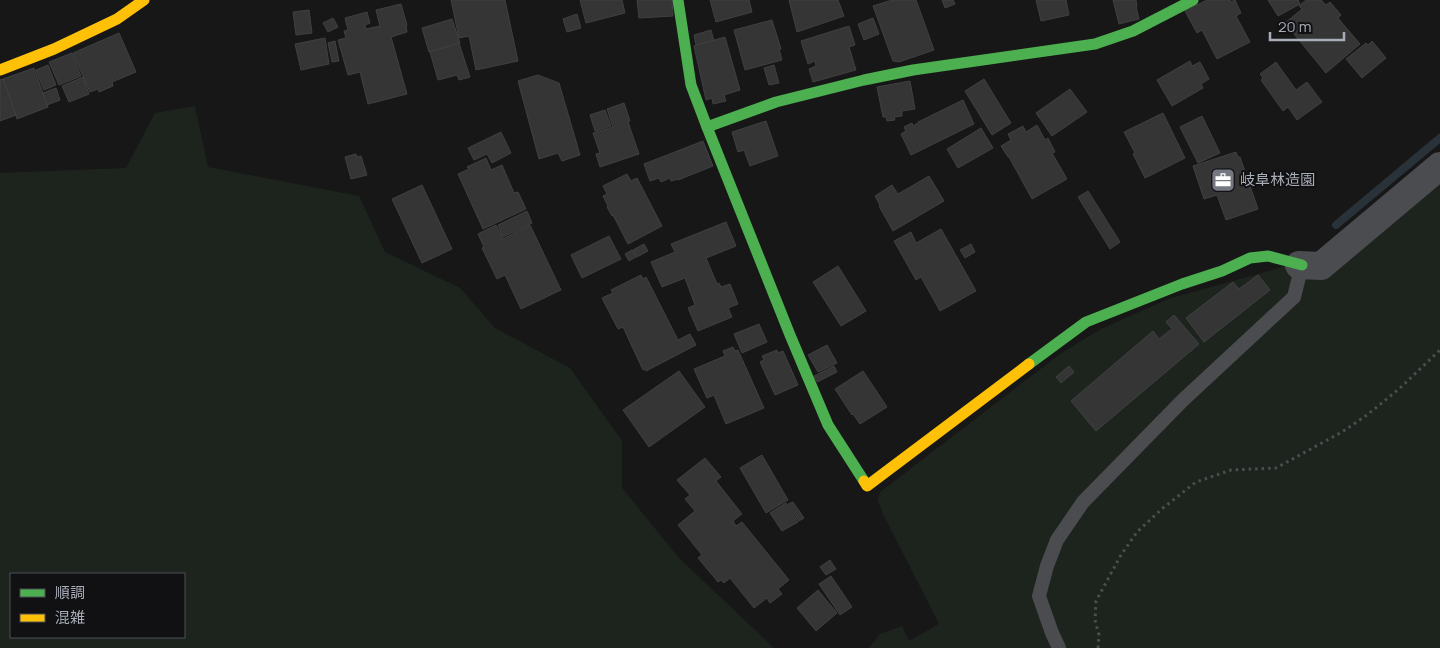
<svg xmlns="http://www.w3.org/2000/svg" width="1440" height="648" font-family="Manrope,'Noto Sans JP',sans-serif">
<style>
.green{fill:#1d241e;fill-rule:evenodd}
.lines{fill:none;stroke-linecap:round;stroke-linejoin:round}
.stream{stroke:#2a3239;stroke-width:8}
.building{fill:#353536;stroke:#3f4043}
.path{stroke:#4d4e52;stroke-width:3;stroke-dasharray:2.5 4;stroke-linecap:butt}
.lane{stroke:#4b4c50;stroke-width:14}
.street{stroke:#4b4c50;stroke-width:28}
.fast{stroke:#4caf50;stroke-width:11}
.slow{stroke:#ffc107;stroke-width:11}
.labels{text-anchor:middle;stroke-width:4;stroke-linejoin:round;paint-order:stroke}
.poi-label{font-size:15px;fill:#a8adb8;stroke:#111113;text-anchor:start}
</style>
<rect width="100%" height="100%" fill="#171717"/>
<!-- green -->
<g class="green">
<path d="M195,106L208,167L359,196L385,252L460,288L495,328L570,368L622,441V488L679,558L774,648H0V173L126,168L155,113ZM11,574H184V637H11Z"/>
<path d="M1440,154V648H869L880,634L902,626L909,641L939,624L883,514L878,500L880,492L1060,354L1101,329L1168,299L1318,257Z"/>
</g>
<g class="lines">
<!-- stream -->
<path class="stream" d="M1336,225L1440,138"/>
</g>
<!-- building -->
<g class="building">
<path d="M451,0H505L518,61L476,70L469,36L459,38Z"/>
<path d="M580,0H622L625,13L586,23Z"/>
<path d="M637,0H672L673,16L639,18Z"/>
<path d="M710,0H749L752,12L716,22Z"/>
<path d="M789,0H838L844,16L797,32Z"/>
<path d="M892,0H916L934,50L899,62L893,61L873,6Z"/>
<path d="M942,0H953L955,4L945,8Z"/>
<path d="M1036,0H1066L1069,15L1041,21Z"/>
<path d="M1113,0H1136L1137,6H1136L1139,19L1119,24Z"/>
<path d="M1207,0H1230L1231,2L1235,0L1241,13L1236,16L1250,42L1217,59L1202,30L1197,33L1185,11Z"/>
<path d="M1268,0H1298L1300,4L1278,16Z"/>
<path d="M1306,0H1321L1326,5L1330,2L1341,15L1338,18L1360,44L1326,73L1285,23L1302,9L1299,6Z"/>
<path d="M401,4L407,25H406L407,32L391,37L407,94L368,104L360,72L348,75L338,40L346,38L344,31L348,30L345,18L367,12L370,23L365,25L366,29L380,26L376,10Z"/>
<path d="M309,10L312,33L296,35L293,12Z"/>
<path d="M577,14L581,28L567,32L563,19Z"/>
<path d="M333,18L338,27L328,32L323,23Z"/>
<path d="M873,18L879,34L864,40L858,24Z"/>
<path d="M452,19L460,43L429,52L422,28Z"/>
<path d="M772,20L781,49H779L782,60L745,70L734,30Z"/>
<path d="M849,26L855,45L849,47L856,70L813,82L809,69L816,66L815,61L808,64L801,41Z"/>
<path d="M711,30L714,41L696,45L694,35Z"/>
<path d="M119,33L136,72L112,82L113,86L99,92L98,89L90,92L73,53Z"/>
<path d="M725,37L740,90L724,95L726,101L713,104L712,98L706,100L694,46Z"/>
<path d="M325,38L329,64L301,70L295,44Z"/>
<path d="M335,41L339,61L332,62L328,43Z"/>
<path d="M1372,41L1386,58L1362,78L1346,59L1366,43L1368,45Z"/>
<path d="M459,43L470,77L459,80L457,75L438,80L430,52Z"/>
<path d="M72,53L81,76L59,85L49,62Z"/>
<path d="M1190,61L1192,66L1200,62L1209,79L1201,84L1203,88L1172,106L1157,80Z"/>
<path d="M1276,62L1296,90L1307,82L1322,102L1297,120L1288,107L1283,111L1261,80L1263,78L1260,74Z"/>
<path d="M48,65L56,85L44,90L36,70Z"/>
<path d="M774,65L779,83L769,85L764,68Z"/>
<path d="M34,68L48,107L17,119L3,79Z"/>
<path d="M538,75L559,83L580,155L562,161L558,153L539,159L518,81Z"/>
<path d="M83,77L89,94L69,102L62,86Z"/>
<path d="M3,79L16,115L0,121V80Z"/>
<path d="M984,79L1011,123L992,135L965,91Z"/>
<path d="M910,81L915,109L902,111V116L894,117L895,120L887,121L886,117H883L877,87Z"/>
<path d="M56,88L60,100L47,105L43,93Z"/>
<path d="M1070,89L1087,112L1052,136L1036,113Z"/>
<path d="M963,100L974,124L911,155L901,134L906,131L904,127L912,123L913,126L918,123V122Z"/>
<path d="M624,103L630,121L628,122L639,154L600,167L596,154L600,153L593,133L613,127L607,109Z"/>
<path d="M605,110L611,126L595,131L590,115Z"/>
<path d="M1163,113L1185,158L1145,178L1133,154L1135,153L1124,132Z"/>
<path d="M1202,116L1220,153L1198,163L1180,127Z"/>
<path d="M766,121L778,156L750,166L744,150L738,152L732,132Z"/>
<path d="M1037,125L1045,140L1048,138L1055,152L1052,153L1067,179L1032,199L1009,157H1008L1001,146L1011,140L1008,134L1023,126L1026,132Z"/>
<path d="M981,128L993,148L958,168L947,149Z"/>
<path d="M501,132L511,153L492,163L487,154L474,160L468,148Z"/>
<path d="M703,141L713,166L678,180V179L671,181L670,178L661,182L659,178L650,181L644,164Z"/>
<path d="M1236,152L1238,157H1240L1258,209L1226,220L1217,195L1204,199L1193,166Z"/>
<path d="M356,154L357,157L361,156L367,175L351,179L345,157Z"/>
<path d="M486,158L491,170L502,165L514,193L518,192L526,209L483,229L458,174L469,169L467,167Z"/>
<path d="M627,174L631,181L637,178L662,226L628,244L613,215L612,216L607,207L608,206L603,196L607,194L603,186Z"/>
<path d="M929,176L944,201L893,231L879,206L880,205L875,196L892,185L898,194Z"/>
<path d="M422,185L452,249L422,263L392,199Z"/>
<path d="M1088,191L1120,242L1110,249L1078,197Z"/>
<path d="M527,211L532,223L503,237L498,225Z"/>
<path d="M726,222L736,246L706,258L717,284L719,283L721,287L730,284L738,304L728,308L732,317L698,331L688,308L695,305L685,278L662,287L651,262L675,252L671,244Z"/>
<path d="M496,225L503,239L530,225L561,290L521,309L505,275L497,279L482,248L484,247L478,234Z"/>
<path d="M941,229L976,291L940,311L921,277L916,280L894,241L911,232L916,243Z"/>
<path d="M609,236L621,259L582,278L571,255Z"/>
<path d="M644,244L648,251L637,257L633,250Z"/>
<path d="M971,244L975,252L965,258L960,250Z"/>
<path d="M632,250L636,257L629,261L625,254Z"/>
<path d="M838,266L866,311L841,326L813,282Z"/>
<path d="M641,275L643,279L646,277L678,340L690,334L696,345L646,371L645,369L643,370L623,327L618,329L602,298L613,293L611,290Z"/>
<path d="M1258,275L1270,290L1204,342L1186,318L1233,282L1239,289Z"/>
<path d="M1174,315L1199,344L1096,431L1071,401L1153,331L1159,339L1172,329L1166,322Z"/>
<path d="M759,324L767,342L742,353L734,334Z"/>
<path d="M827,345L837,363L818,372L808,355Z"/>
<path d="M733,347L735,351L738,350L764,408L726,424L714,395L707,398L694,369L725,356L723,351Z"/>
<path d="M777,350L778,353L783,351L798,385L775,395L760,362L764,360L762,356Z"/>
<path d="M834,366L837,372L817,382L814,376Z"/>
<path d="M1069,366L1074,372L1061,383L1056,377Z"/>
<path d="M679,371L705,407L649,447L623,410Z"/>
<path d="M863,371L887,407L860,424L853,414L852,415L835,389Z"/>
<path d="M762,455L788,500L766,513L740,468Z"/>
<path d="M705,458L721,477L716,481L742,514L733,521L736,526L742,522L789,580L778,589L782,594L770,603L767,598L754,608L730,578L724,583L721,580L718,582L698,558L702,555L678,525L695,511L685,499L690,495L677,480Z"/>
<path d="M793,502L804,518L799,521L788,504Z"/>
<path d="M786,503L798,522L782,531L770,513Z"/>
<path d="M830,560L836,569L826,575L820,567Z"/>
<path d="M831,576L852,607L840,615L819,584Z"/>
<path d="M818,590L837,613L816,631L797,608Z"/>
</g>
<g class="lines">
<!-- path -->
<path class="path" d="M1098,648L1099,635L1095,620L1096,601L1121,555L1137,532L1163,508L1196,482L1231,470L1276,468L1342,432L1367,415L1399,389L1440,350"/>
<!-- lane -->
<path class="lane" d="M1059,648L1052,633L1039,596L1047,566L1057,540L1083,502L1183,400L1294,297L1302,265"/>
<!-- street -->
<path class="street" d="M1299,265L1321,266L1440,166"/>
<!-- fast -->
<g class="fast">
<path d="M678,0L691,85L707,127L790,335L828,425L864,481"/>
<path d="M707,127L776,102L864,80L913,70L1095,44L1133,31L1193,0"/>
<path d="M1029,364L1086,322L1182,284L1222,271L1250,258L1268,256L1302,265"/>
</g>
<!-- slow -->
<g class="slow">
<path d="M0,70L54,49L117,19L144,0"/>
<path d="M864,481L867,486L1029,364"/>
</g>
</g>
<!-- icons -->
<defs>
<g id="office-square" transform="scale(1.25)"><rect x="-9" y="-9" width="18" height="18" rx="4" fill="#757880" stroke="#111113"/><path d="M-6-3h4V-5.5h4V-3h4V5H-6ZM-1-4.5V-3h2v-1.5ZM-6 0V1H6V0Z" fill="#fff"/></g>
</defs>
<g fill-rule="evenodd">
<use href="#office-square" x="1223" y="180"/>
</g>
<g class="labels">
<!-- poi labels -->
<g class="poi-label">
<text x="1240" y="185">岐阜林造園</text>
</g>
</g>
<!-- legend -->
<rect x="10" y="573" width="175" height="65" fill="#111113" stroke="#4d4f55"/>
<rect x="20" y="589" width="25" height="8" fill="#4caf50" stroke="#4d4f55"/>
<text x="55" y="598" font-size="15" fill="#a8adb8">順調</text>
<rect x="20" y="614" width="25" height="8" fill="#ffc107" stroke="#4d4f55"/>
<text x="55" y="623" font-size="15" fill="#a8adb8">混雑</text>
<!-- scale -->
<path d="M1270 32v8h74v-8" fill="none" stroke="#a8adb8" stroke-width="2.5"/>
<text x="1278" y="32" font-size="15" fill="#a8adb8" stroke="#111113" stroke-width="4" paint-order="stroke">20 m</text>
</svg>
